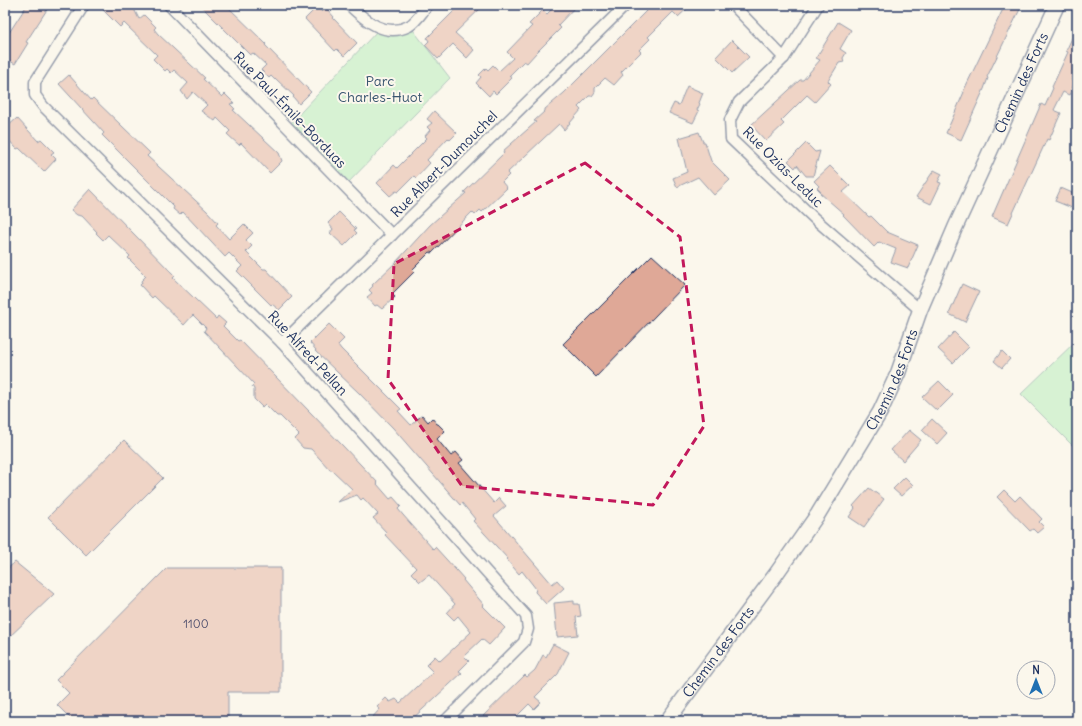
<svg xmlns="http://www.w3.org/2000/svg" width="1082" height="726" font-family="Delius,sans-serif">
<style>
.green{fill:#aaebb4;stroke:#628d89}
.building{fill:#dfa897;stroke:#1b2f5e}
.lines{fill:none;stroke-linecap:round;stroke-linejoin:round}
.street-casing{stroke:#1b2f5e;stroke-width:13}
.secondary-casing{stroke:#1b2f5e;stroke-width:17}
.street{stroke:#fbf7ec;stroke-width:10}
.secondary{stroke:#fbf7ec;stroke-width:14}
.marked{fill:none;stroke:#c2185b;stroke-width:3;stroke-dasharray:8 5;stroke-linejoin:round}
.labels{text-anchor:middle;stroke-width:4;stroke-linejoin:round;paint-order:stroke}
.number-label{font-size:12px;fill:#4c4d6c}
.park-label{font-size:14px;fill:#38556f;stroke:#fbf7ec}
.street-label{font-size:14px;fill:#1b2f5e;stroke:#fbf7ec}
</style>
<rect width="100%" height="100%" fill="#fbf7ec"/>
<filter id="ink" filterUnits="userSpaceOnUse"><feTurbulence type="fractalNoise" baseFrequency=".025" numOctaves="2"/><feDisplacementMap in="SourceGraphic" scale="8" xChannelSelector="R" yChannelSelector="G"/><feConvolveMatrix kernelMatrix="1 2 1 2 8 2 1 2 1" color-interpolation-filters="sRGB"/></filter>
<g filter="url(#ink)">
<!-- green -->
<g class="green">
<path d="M410,26L450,78L345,186L287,127L379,29Z"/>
<path d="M1077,340V450L1021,394Z"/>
</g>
<!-- building -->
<g class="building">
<path d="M27,5H50L26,42L28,43L15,64L5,58V39Z"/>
<path d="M108,5H132L139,19L144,15L156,27L154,29L158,34L205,78L203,79L222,97L225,94L234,103L230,104L235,109L233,110L279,153L282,161L270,173L241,143L239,145L227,134L230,131L217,118L215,121L201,111L207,105L193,92L187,99L181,91L188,83L174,70L171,73L167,69L165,71L153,59L157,55L124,23L120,27L103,10Z"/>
<path d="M200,5H226L266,44L265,45L311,92L299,104L293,97L294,96L276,79L275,80L271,76L269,78L261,70L266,65L253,53L250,55Z"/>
<path d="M460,5H484L455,33L474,50L467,58L453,44L438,59L425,45L429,41L427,38Z"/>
<path d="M556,5H577L558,25L561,28L536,53L527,63L524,61L509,76L512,78L496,94L493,91L489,96L476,83L481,77L479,75L486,68L488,70L493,65L499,71L513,58L507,52L532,26L529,24L543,10L547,14Z"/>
<path d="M652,5H691L678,17L673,12L648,37L650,39L639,50L641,52L621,72L623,75L614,85L605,78L595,88V92L592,96H589L578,107L581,110L564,130L559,124L507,173L509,175L502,182L507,188L482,212L480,210L475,215L472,212L432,253L430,252L412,270L414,272L392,294L395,297L382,309L377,305L375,306L367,297L372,293L369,290L373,286L372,285L396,262L430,225L466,193L464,192L504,153L503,151L536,122L534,121L545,111V109L564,93Z"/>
<path d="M1005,5H1022L987,77L988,78L984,89L961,140L946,133L964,92H963Z"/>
<path d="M317,7L322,12L326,8L334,17L333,18L357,43L344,56L337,49L335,51L305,19Z"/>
<path d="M838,22L851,30L840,49L846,53L843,58L844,62L839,63L828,81L831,84L815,102L807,95L781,121L784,124L766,141L751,125L800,80H803L820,60L816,58Z"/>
<path d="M1077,27V68L1071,80L1075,82L1069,95L1063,92L1054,110L1061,113L1049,140L1047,139L1008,224L992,217L1041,104L1045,106L1053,88L1052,87L1068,52L1066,51Z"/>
<path d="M732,40L749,57L732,73L716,57Z"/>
<path d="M69,75L91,100L93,98L150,153L147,156L207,211L218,223L216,225L229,239L244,224L253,233L246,240L252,246L246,252L263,269H266L292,297L279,310L272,304L271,305L237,271L242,266L229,253L225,257L183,212L180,215L173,209L174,207L102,135L104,133L59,84Z"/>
<path d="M687,86L703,93L699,103L700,104L697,110L699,111L693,123L669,113L674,103L679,105Z"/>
<path d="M434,111L457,133L450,140L448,138L427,160L430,163L416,178L414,176L398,192L396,191L390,196L377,183L394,165L397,168L427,138L425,136L430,130L427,127L432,123L427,119Z"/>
<path d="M17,118L38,141L41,139L54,152L51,154L56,159L44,172L19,148L17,149L5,136L6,128Z"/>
<path d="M699,132L703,142H705L711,161L730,180L714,195L698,177L677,187L673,178L687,172L679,138Z"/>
<path d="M806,143L815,152L820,151L813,176H806L797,165L795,168L788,161Z"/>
<path d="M830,166L850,186L843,192L869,217L871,216L887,232L918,245L908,268L891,262L896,249L879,242L874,247L843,215L844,214L820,193L821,192L817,188L819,186L814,181Z"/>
<path d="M934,170L942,174L938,182L941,183L931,204L916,197Z"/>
<path d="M1061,188L1077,195V210L1055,201Z"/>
<path d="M90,189L175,276L173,278L216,319L218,316L226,323L223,326L238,341L240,340L343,446L378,483L377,484L390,499L393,497L401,506L398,509L403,515L433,549L435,547L456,570L464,579L463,580L484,605L483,606L505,628L489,645L482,639L464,656L469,661L459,671L462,673L410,721H369L380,709L377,707L386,698L390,702L396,699L400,703L433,672L426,665L435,656L440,661L471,632L458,616L454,620L447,613L455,604L429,575L420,582L411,573L416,568L385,535L387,533L373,518L378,514L363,498L361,500L357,495L338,502L352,489L332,470H330L311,449L303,448L295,439L299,435L280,416H277L265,404L262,407L254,399V389L252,386L254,384L204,331L206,328L193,315L184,325L154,296L152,298L140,285L142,283L141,281L146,276L128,258L130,256L108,235L103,240L96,233L97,232L82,216L77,215L71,210Z"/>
<path d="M339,212L356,229L354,230L357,233L344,246L330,233L333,229L328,223Z"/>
<path d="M652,255L685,285L596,377L563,344Z"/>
<path d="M962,284L979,292L965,322L949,314Z"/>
<path d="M329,324L344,339L338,345L341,349L401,409L398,411L411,425L422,415L428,422L432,418L437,424H438L445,431L437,439L451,456L456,452L463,460L459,463L494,503L499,498L506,506L494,516L552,584L557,580L564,588L546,604L535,592L536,589L522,571L519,574L507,560L508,559L473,521L475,519L462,503L460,505L393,428L359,393L315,351L316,350L310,343Z"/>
<path d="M954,332L969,347L953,363L938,349Z"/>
<path d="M1002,351L1010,359L1002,368L994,361Z"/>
<path d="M939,381L953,395L937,411L922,397Z"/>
<path d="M932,419L947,433L937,444L922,430Z"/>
<path d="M909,430L921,440L903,461L891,450Z"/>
<path d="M124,440L163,478L86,555L48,517Z"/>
<path d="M905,477L913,485L901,496L893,489Z"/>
<path d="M869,488L884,499L864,527L849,517L855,508L853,506Z"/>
<path d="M1004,490L1015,501L1020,496L1042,519L1039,522L1044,527L1037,533L1033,529L1030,531L997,497Z"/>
<path d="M15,562L54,594L5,641V571Z"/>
<path d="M167,568H281V692H228V721H87L81,715L73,721L57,705L69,693L56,680Z"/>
<path d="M574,601V604H579L581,616L576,617L578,635L557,637L554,603Z"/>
<path d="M553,644L569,652L558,674L535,697L541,702L534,709L529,704L512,721H478L525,675L527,677L535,670L543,655L546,657Z"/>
</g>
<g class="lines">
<!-- street casing -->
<g class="street-casing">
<g id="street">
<path d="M84,5L35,82V95L43,106L282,343L526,616L528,629L524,642L445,721"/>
<path d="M169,5L392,235"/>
<path d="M349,5C366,21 385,38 409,26C416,22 423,11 428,5"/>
<path d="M733,5L784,58"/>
<path d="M818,5L784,58L739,102L730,120L731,139L815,219L920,310"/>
<path d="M282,343L626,5"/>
</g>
</g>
<!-- secondary casing -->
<g class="secondary-casing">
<g id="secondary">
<path id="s1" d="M667,721L776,574L818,514L880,412L898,373L920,310L955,228L1057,5"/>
</g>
</g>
<!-- street -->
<use href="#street" class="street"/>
<!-- secondary -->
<use href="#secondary" class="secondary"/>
</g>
</g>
<!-- marked area -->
<path d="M0 0H1082V726H0ZM585,163L680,237L704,426L653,505L462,486L388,379L394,264Z" fill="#fbf7ec" fill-opacity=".55" fill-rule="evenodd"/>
<path class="marked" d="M585,163L680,237L704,426L653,505L462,486L388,379L394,264Z"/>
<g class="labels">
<!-- number labels -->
<g class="number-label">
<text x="196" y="628">1100</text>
</g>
<!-- park labels -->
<g class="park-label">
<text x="380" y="86">Parc<tspan x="380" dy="16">Charles-Huot</tspan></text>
</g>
<!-- street labels -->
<g class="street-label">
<text dy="5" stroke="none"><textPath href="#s1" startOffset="734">Chemin des Forts</textPath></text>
<text transform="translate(290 110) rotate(46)" y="5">Rue Paul-Émile-Borduas</text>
<text transform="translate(444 164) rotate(-45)" y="5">Rue Albert-Dumouchel</text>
<text transform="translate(783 167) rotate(45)" y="5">Rue Ozias-Leduc</text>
<text transform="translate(308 353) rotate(47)" y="5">Rue Alfred-Pellan</text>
<text dy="5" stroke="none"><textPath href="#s1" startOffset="410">Chemin des Forts</textPath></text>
<text dy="5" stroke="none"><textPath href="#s1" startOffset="86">Chemin des Forts</textPath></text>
</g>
</g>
<!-- margin -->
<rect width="1082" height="726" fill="none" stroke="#fbf7ec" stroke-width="20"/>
<rect x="10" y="10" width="1062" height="706" fill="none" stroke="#1b2f5e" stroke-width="1.5" filter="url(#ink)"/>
<!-- north arrow -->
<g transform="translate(1036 680)"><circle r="19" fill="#fbf7ec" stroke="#a1a7b3"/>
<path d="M0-3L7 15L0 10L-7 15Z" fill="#1f6fb2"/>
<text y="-6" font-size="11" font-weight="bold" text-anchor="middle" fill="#1b2f5e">N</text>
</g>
</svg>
